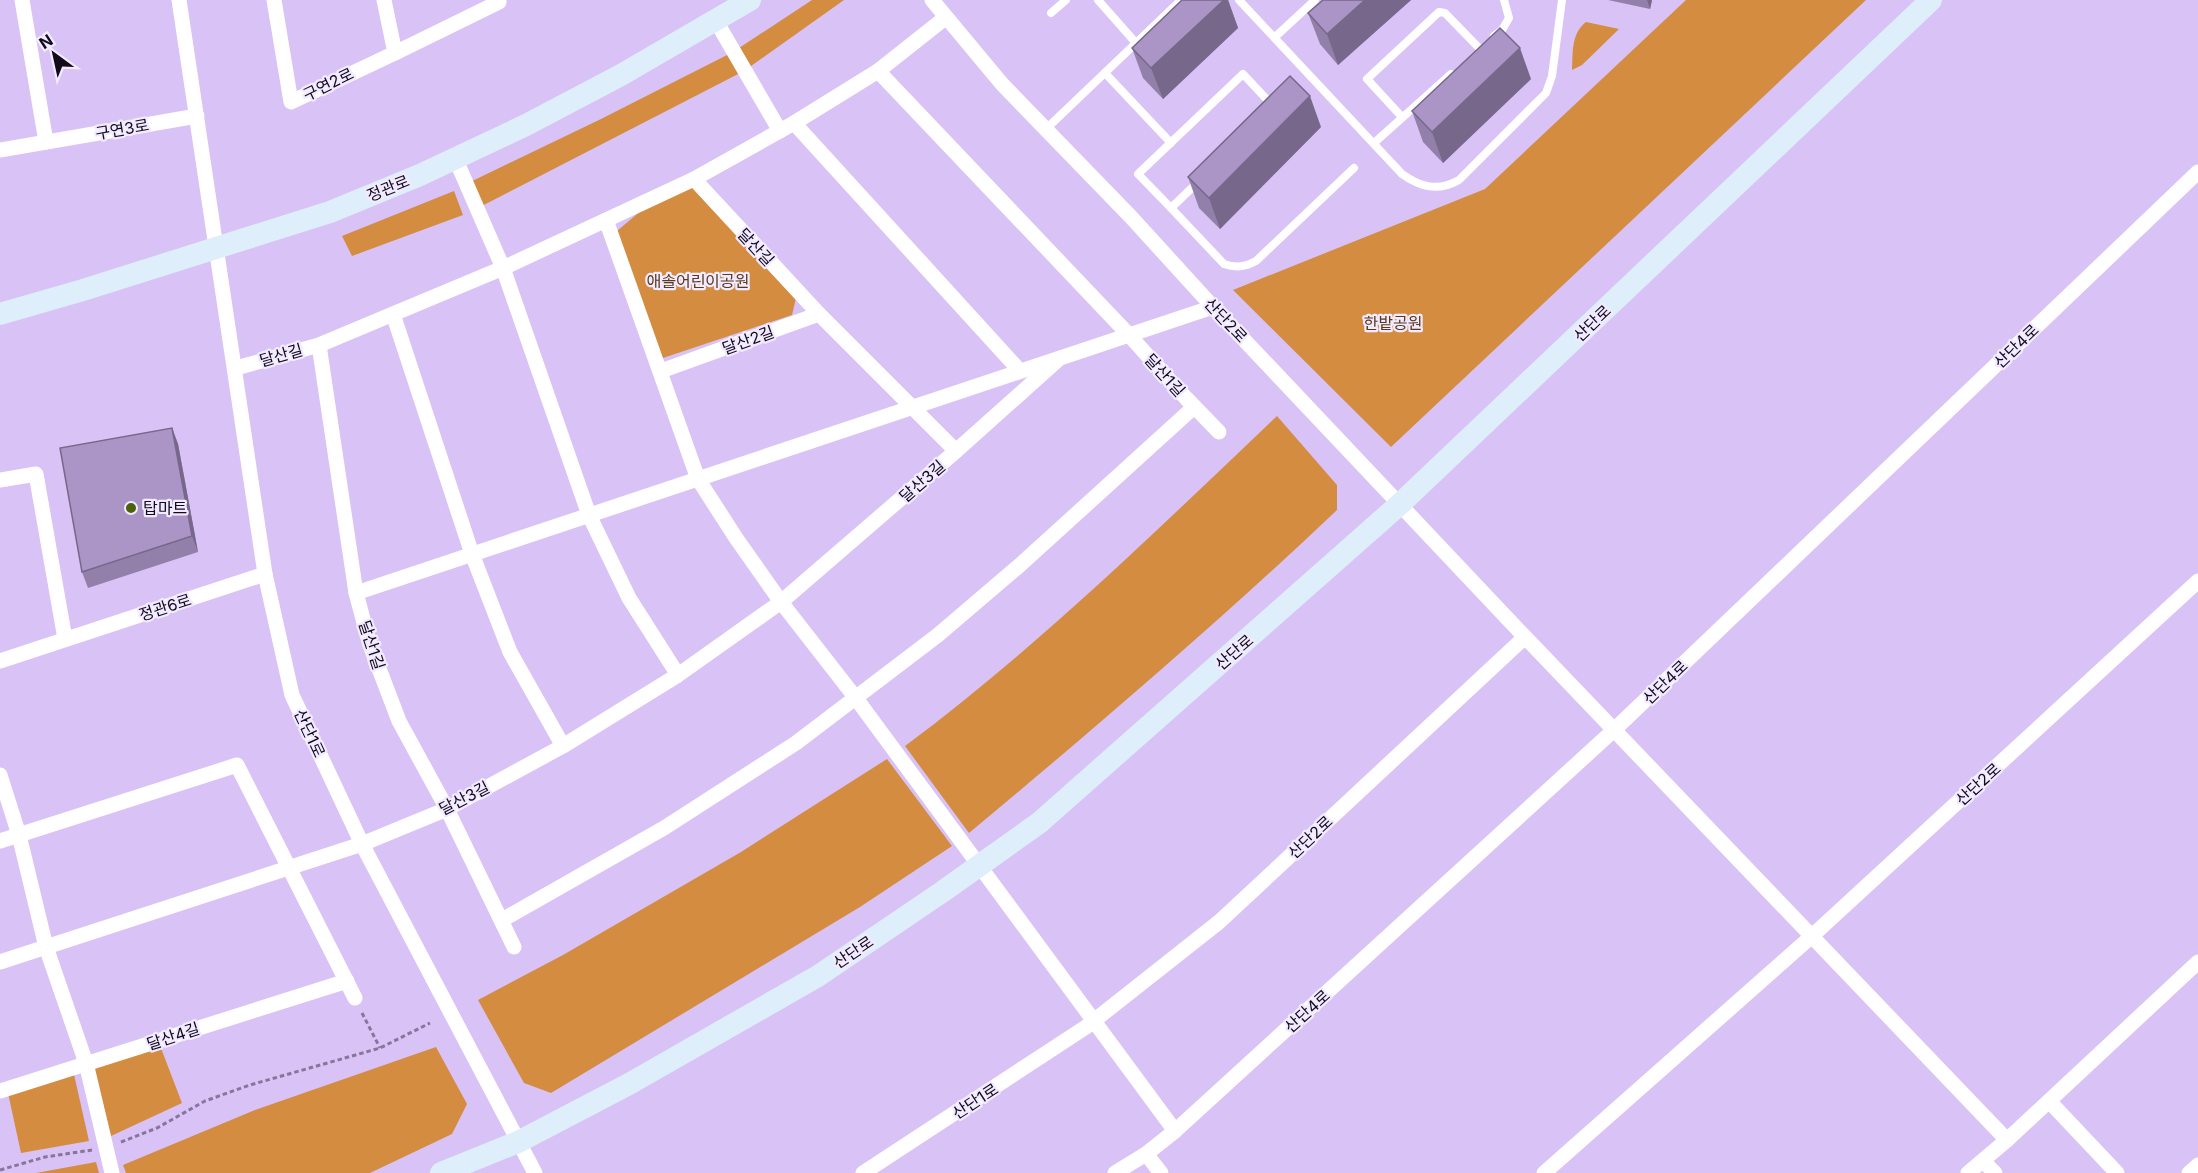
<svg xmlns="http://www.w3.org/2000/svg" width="2198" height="1173" font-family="Inter,'Noto Sans KR',sans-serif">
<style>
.green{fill:#d48c41}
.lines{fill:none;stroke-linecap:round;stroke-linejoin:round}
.path{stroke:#87769c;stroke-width:3;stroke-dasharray:4.5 3;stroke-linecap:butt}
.lane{stroke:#fff;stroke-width:8}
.street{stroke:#fff;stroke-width:15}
.secondary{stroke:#dfeefb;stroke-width:22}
.wall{fill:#9280aa}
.shaded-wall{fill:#77688b}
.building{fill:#aa95c6;stroke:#77688b;stroke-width:1.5}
.poi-dot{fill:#4b610d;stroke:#f2eaff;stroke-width:2}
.labels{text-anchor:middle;stroke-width:4.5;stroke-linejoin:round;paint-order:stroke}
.street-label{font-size:16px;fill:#130b1d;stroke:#f2eaff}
.park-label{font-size:16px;fill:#5a3a1a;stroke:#f2eaff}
.poi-label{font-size:16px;fill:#130b1d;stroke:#f2eaff;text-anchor:start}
</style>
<rect width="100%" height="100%" fill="#d8c2f6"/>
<!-- green -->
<g class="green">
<path d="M812,0H844L744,71L476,209L466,184L601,119L733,52Z"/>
<path d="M1686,0H1866L1391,447L1233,290L1485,189Z"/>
<path d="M1586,22L1619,29L1582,65L1572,70C1573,52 1571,34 1586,22Z"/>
<path d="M691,186L796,298L792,315L660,359L617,231L643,209Z"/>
<path d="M454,191L463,215L352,256L342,236Z"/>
<path d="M1277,416L1337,485V510C1218,623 1095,728 969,833L905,746C1038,647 1157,530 1277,416Z"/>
<path d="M887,759L952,846L860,907L551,1093L524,1083L478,1000L563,955L741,852Z"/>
<path d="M159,1043L182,1103L111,1136L93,1063Z"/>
<path d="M436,1047L467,1104L452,1134L370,1173H126L123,1165L255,1110Z"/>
<path d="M73,1070L89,1141L21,1153L8,1093Z"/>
<path d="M96,1162L99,1173H36Z"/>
</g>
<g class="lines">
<!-- path -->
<g class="path">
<path d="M362,1013L380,1048"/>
<path d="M121,1142L157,1128L205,1101L250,1085L380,1048L430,1023"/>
<path d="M0,1170L45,1157L92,1150"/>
</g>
<!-- lane -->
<g class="lane">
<path d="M1098,0L1136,43"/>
<path d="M1239,0L1402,174C1420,187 1438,192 1459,180L1546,93L1552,76L1562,0"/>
<path d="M1051,13L1066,0"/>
<path d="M1494,36L1502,30L1509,18L1504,0"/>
<path d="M1275,37L1315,0"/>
<path d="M1105,73L1171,143"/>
<path d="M1243,74L1275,108L1171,208L1138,174Z"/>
<path d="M1402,117L1367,79L1439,12L1445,13L1480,49"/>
<path d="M1046,129L1181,0"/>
<path d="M1374,143L1451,74"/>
<path d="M1171,208L1224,264C1236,268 1245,267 1256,261L1354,168"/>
</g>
<!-- street -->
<g class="street">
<path d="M22,0L46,142"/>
<path d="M179,0L265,574L292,695L362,844L535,1173"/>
<path d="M274,0L291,102L395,53L384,0"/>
<path d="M932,0L1002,84L1131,217L1213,307L1525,637L2007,1140"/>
<path d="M716,21L780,131"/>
<path d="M395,53L499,2V0"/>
<path d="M794,123L1020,371"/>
<path d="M0,150L197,116"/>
<path d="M456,160L503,268L589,515L629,598L678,675"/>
<path d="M694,179L819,314L956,451"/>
<path d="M606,220L698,479L736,538L781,602L855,697L1175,1131"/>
<path d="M393,314L472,554L510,652L563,746"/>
<path d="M319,345L356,593L370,645L399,721L447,809L514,947"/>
<path d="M236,368L319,345L393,314L503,268L694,179L794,123L878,71L945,18"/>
<path d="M661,371L819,314"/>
<path d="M1187,399L1219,432"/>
<path d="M0,480L36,474L65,639"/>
<path d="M356,593L1213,307"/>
<path d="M0,661L265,574"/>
<path d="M0,775L19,835L46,947L86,1063L112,1173"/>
<path d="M0,841L237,765L355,998"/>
<path d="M502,920L664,828L796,743L938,635L1020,565L1194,407L1129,335L878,71"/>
<path d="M0,962L362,844L447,809L563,746L678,675L781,602L956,451L1060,358"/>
<path d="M0,1091L347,981"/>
<path d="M2049,1101L2117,1173"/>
<path d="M1146,1154L1161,1173"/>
<path d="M1983,1161L1995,1173"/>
<path d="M863,1173L1086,1027L1219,922L1525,637"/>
<path d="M1115,1173L1146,1154L1175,1131L1615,729L2198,172"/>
<path d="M1544,1173L1812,936L2198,581"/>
<path d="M1968,1173L2007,1140L2198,962"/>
<path d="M2189,1173L2198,1165"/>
</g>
<!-- secondary -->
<g class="secondary">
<path d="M0,314L83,290L330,212L420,175L526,125L621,75L750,0"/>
<path d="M441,1173L518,1142L629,1084L818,976L942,892L1039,823L1400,504L1931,0"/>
</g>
</g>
<!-- wall -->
<g class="wall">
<path d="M1182,0H1228L1238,28L1163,99L1143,78L1132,48Z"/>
<path d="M1323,0H1411L1338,65L1320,44L1308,13Z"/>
<path d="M1608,0H1652L1650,9Z"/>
<path d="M1531,79L1443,163L1423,142L1412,111Z"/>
<path d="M1321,127L1220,229L1199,208L1188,177Z"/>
<path d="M172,428L178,444L198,552L88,588L82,572Z"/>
</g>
<!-- shaded-wall -->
<g class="shaded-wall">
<path d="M1224,0H1228L1238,28L1163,99L1151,68Z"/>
<path d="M1365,0H1411L1338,65L1327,34Z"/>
<path d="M1647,0H1652L1650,9Z"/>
<path d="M1520,48L1531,79L1443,163L1432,132Z"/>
<path d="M1310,96L1321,127L1220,229L1209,198Z"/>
<path d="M172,428L178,444L198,552L192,536Z"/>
</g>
<!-- building -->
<g class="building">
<path d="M1182,0H1224L1151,68L1132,48Z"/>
<path d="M1323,0H1365L1327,34L1308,13Z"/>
<path d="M1500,28L1520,48L1432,132L1412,111Z"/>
<path d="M1290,76L1310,96L1209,198L1188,177Z"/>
<path d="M172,428L192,536L82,572L60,448Z"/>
</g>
<!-- markers -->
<circle class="poi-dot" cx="131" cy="508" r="6"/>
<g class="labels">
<!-- street labels -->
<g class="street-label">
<text transform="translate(328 84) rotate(-26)" y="6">구연2로</text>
<text transform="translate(122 129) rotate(-10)" y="6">구연3로</text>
<text transform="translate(388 188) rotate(-22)" y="6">정관로</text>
<text transform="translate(756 247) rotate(47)" y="6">달산길</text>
<text transform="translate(1226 320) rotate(47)" y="6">산단2로</text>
<text transform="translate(1592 323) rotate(-44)" y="6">산단로</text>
<text transform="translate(748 340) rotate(-20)" y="6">달산2길</text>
<text transform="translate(2016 346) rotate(-44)" y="6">산단4로</text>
<text transform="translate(281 355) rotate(-16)" y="6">달산길</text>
<text transform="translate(1165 375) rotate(48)" y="6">달산1길</text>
<text transform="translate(922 481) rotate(-41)" y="6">달산3길</text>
<text transform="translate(165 607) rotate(-18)" y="6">정관6로</text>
<text transform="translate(372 645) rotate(72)" y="6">달산1길</text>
<text transform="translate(1234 652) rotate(-41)" y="6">산단로</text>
<text transform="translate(1665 682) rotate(-44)" y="6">산단4로</text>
<text transform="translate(310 733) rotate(65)" y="6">산단1로</text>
<text transform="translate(1978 784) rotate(-42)" y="6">산단2로</text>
<text transform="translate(464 798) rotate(-27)" y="6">달산3길</text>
<text transform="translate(1310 837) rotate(-43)" y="6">산단2로</text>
<text transform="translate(853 952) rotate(-34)" y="6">산단로</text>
<text transform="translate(1307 1011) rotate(-42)" y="6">산단4로</text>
<text transform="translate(173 1036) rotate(-18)" y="6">달산4길</text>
<text transform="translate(975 1101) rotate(-33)" y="6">산단1로</text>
</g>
<!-- park labels -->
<g class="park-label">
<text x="698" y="287">애솔어린이공원</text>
<text x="1393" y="329">한밭공원</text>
</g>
<!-- poi labels -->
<g class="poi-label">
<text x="143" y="514">탑마트</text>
</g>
</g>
<!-- north arrow -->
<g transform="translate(54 54) rotate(327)" stroke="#f2eaff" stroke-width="4.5" paint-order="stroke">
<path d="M0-4.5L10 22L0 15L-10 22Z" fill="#130b1d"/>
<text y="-9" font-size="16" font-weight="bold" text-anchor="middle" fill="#130b1d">N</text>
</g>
</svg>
